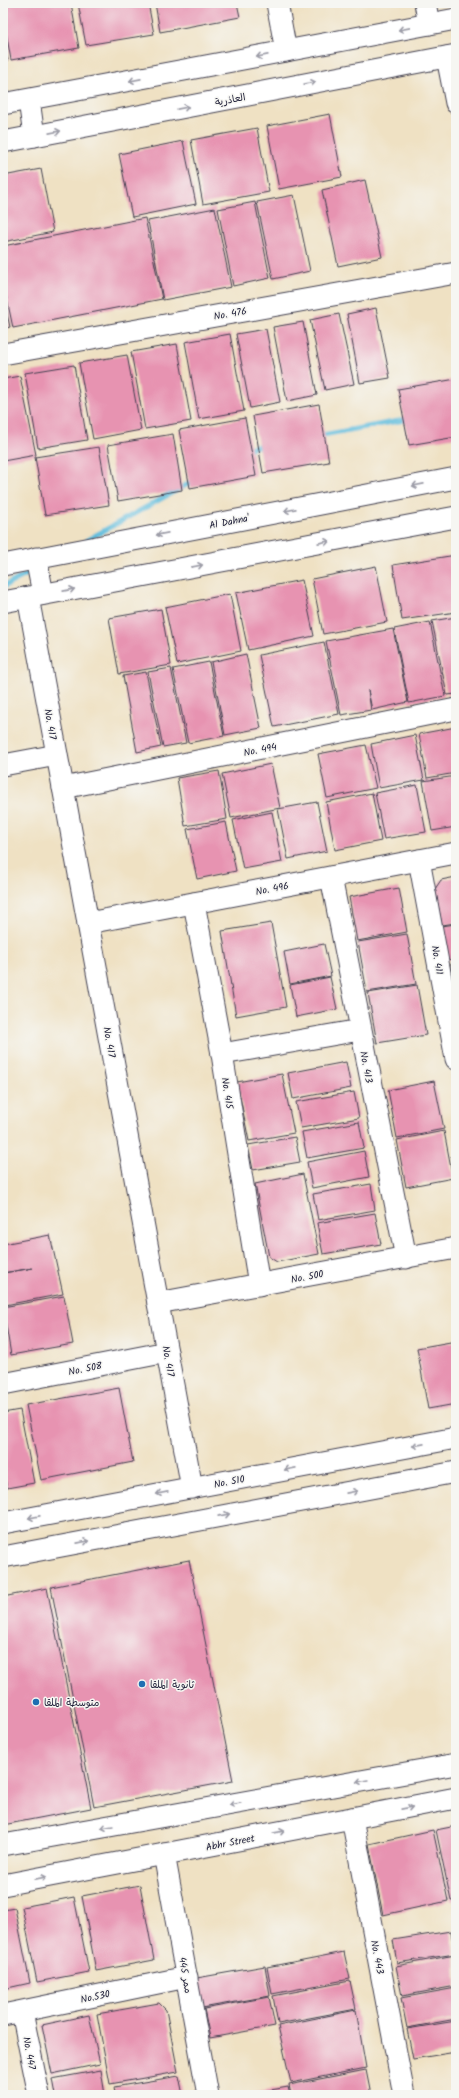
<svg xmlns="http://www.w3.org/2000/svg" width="459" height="2098" font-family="Kalam,'Playpen Sans Arabic',sans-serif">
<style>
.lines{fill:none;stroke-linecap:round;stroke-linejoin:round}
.stream{stroke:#5dbcdc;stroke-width:5}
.building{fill:#e793b1}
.minor-casing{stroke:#413f4f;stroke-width:23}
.minor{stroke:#fff;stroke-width:21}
.oneway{stroke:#9c9ca7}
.poi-dot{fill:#1f6fb2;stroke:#f6f6f2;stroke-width:1.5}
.labels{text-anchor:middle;stroke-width:3;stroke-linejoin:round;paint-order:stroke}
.street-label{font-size:10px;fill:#22223b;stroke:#f6f6f2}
.poi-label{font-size:10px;fill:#22223b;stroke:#f6f6f2;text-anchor:start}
</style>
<rect width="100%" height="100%" fill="#f6f6f2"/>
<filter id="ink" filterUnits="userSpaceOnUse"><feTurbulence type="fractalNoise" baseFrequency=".025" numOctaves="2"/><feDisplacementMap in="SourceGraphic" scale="8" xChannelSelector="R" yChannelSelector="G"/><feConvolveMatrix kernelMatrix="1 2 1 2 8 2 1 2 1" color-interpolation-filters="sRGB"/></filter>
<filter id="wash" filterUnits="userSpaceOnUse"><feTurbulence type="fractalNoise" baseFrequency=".012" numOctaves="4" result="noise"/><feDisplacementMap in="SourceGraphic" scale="16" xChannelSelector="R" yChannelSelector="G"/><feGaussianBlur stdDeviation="0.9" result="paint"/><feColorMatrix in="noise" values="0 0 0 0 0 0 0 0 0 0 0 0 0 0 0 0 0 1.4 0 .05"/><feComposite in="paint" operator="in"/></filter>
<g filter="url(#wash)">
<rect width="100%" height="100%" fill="#efe1c3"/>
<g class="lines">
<!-- stream -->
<g class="stream">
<path d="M317,436L410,419"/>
<path d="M246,451L253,447L264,445"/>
<path d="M87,540L195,480"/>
<path d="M3,587L33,571"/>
</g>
</g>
<g id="blocks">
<!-- building -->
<g class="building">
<path d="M3,3H71L79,48L11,60L3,15Z"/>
<path d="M78,3H148L154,34L86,45Z"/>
<path d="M155,3H237L240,17L160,32Z"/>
<path d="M3,41L8,60L3,61Z"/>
<path d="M330,114L342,177L279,189L267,126Z"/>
<path d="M257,128L269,192L203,204L191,140Z"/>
<path d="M183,141L196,204L132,217L119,154Z"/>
<path d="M41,169L53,232L3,242V176Z"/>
<path d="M365,180L382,257L338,266L322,190Z"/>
<path d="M294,195L310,271L273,279L257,202Z"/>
<path d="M255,202L270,278L233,286L218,209Z"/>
<path d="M215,208L231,287L163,300L148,221Z"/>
<path d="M145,218L162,299L13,328L3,280V246Z"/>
<path d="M3,296L10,327L3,329Z"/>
<path d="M376,308L390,378L360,383L347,314Z"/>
<path d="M339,314L354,384L325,390L310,320Z"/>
<path d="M303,322L317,395L287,401L273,327Z"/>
<path d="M266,329L280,402L250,408L236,334Z"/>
<path d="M230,334L244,411L199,419L185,342Z"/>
<path d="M177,344L191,421L145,429L131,352Z"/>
<path d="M127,355L141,430L93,439L79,363Z"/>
<path d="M74,365L87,440L38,448L25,373Z"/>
<path d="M20,376L36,455L3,461V379Z"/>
<path d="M456,379V437L409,445L398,389Z"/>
<path d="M319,404L329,462L263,473L253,416Z"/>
<path d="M245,418L256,476L190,488L179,430Z"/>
<path d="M173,434L182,490L118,501L108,445Z"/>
<path d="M99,447L109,505L45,515L35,457Z"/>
<path d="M456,555V612L402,620L393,565Z"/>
<path d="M376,566L387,622L323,634L312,579Z"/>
<path d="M302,580L314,636L248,650L236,593Z"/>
<path d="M230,594L241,651L177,664L165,607Z"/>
<path d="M161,609L171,665L119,674L109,618Z"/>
<path d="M456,617V694L447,695L432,621Z"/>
<path d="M430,622L445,696L409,703L394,629Z"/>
<path d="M393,629L408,702L372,710L368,690L371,710L341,715L326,641Z"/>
<path d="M324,642L339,714L274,727L259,655Z"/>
<path d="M246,654L261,728L225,735L211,662Z"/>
<path d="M209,662L224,736L188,743L173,669Z"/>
<path d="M171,668L186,743L163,747L148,672Z"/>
<path d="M146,672L161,747L137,752L123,676Z"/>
<path d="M456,727V773L427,778L419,734Z"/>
<path d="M415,735L424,780L379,788L371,744Z"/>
<path d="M366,745L376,788L327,798L318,754Z"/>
<path d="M271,764L280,808L231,818L222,774Z"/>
<path d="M219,771L227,819L185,826L177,778Z"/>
<path d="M456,776V827L432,831L423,781Z"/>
<path d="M417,785L426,832L384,839L375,793Z"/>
<path d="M372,793L381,841L335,850L326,802Z"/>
<path d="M317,802L327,851L288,859L278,809Z"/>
<path d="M272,812L282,862L243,869L233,820Z"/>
<path d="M226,822L236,871L197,879L187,829Z"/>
<path d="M456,877V923L442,925L435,889L441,880Z"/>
<path d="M399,888L407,932L357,941L349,897Z"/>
<path d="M271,923L286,1007L236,1016L222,931Z"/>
<path d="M456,924V959L447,960L441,926Z"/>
<path d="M407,934L416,984L367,992L358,942Z"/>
<path d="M324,944L331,976L290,984L284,952Z"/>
<path d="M456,963V987L455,988L451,964Z"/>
<path d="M330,977L337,1009L296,1017L290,985Z"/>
<path d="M417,985L426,1035L377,1043L368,993Z"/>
<path d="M346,1062L351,1088L293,1099L288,1073Z"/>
<path d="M282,1074L294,1133L249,1141L237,1082Z"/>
<path d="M434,1081L444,1129L397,1138L388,1090Z"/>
<path d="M354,1092L359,1118L301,1128L296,1102Z"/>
<path d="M359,1122L364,1148L307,1158L302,1132Z"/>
<path d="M444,1131L453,1178L406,1187L397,1140Z"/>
<path d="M295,1137L300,1162L253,1170L248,1145Z"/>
<path d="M364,1151L369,1177L312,1188L307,1162Z"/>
<path d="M303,1174L319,1254L277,1262L269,1257L255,1184Z"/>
<path d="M371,1184L375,1210L318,1220L313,1194Z"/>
<path d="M375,1213L381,1244L323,1254L317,1223Z"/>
<path d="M50,1235L63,1294L5,1305L3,1292V1273L33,1268L3,1273V1244Z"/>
<path d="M64,1296L73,1344L11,1355L3,1307Z"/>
<path d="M456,1341V1404L428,1409L417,1348Z"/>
<path d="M119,1388L133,1462L41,1480L26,1405Z"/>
<path d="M20,1410L34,1483L7,1488L3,1468V1413Z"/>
<path d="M189,1560L233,1781L94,1807L51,1587Z"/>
<path d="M47,1588L91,1808L3,1825V1597Z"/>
<path d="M456,1826V1900L451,1901L436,1830Z"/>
<path d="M433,1830L448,1901L383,1915L369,1844Z"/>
<path d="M140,1885L154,1960L96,1971L82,1896Z"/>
<path d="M74,1897L89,1972L37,1982L22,1907Z"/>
<path d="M15,1908L30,1983L3,1989V1910Z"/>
<path d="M451,1931L455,1954L397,1963L393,1940Z"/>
<path d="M344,1952L350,1979L272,1994L267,1967Z"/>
<path d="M455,1955L456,1986L402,1996L396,1966Z"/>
<path d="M265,1966L270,1996L202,2008L197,1978Z"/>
<path d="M350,1981L356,2009L278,2024L273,1996Z"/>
<path d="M456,1988V2019L407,2028L401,1998Z"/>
<path d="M269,1997L275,2026L210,2038L204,2009Z"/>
<path d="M159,2003L166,2010L178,2072L110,2084L97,2014Z"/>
<path d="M356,2010L366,2068L291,2083L278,2026Z"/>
<path d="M89,2015L100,2064L52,2074L42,2025Z"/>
<path d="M456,2021V2052L413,2059L407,2029Z"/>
<path d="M101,2070L105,2095H55L52,2079Z"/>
<path d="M366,2070L371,2095H291L289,2085Z"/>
<path d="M179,2076L183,2095H115L114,2087Z"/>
<path d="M288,2087L290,2095H248V2094Z"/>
</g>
</g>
</g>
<g filter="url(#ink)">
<use href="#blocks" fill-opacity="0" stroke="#413f4f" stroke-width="1"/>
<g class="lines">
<!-- minor casing -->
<g class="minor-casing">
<g id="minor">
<path d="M277,3L286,51"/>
<path d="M425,3L429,24"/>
<path d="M447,57L456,103"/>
<path d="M29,100L34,136"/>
<path d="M3,104L456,19"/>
<path d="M3,142L456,55"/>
<path d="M3,354L456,273"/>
<path d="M36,558L43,594"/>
<path d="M3,565L456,478"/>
<path d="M28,597L192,1488"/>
<path d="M3,602L456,517"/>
<path d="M3,765L57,755"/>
<path d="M63,788L456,709"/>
<path d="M419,860L456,1059"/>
<path d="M331,877L406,1258"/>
<path d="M194,903L222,1054L259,1285"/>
<path d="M88,923L456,853"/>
<path d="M222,1054L360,1030"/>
<path d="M158,1303L456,1248"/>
<path d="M3,1384L167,1352"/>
<path d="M3,1523L456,1438"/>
<path d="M3,1557L456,1472"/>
<path d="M352,1818L404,2095"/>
<path d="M3,1845L456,1764"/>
<path d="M164,1854L208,2095"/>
<path d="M3,1885L456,1798"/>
<path d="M22,2012L39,2095"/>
<path d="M3,2015L187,1977"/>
</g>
</g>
<!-- minor -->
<use href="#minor" class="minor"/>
</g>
<!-- one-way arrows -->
<defs><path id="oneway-shaft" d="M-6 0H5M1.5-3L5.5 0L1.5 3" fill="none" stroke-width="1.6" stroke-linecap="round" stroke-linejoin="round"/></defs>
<g class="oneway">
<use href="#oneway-shaft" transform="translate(404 29) rotate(169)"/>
<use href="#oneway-shaft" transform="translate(262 56) rotate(169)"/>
<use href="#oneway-shaft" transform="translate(135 80) rotate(169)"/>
<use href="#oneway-shaft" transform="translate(310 83) rotate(-11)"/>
<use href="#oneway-shaft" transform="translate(183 108) rotate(-11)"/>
<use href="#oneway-shaft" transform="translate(55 132) rotate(-11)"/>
<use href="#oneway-shaft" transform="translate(418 485) rotate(169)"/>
<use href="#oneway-shaft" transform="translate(290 510) rotate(169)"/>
<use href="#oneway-shaft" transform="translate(162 534) rotate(169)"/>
<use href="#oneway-shaft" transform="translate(324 542) rotate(-11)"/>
<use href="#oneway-shaft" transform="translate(197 566) rotate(-11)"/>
<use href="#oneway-shaft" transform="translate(69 590) rotate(-11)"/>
<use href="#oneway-shaft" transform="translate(418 1445) rotate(169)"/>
<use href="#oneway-shaft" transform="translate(290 1469) rotate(169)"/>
<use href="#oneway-shaft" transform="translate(352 1492) rotate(-11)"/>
<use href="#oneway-shaft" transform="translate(162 1493) rotate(169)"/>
<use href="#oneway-shaft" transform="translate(224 1515) rotate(-11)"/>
<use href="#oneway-shaft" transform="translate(34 1517) rotate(169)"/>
<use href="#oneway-shaft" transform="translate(83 1542) rotate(-11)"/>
<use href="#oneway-shaft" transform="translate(362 1781) rotate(170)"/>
<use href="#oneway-shaft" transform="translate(235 1804) rotate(170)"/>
<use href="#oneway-shaft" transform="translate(407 1808) rotate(-11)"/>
<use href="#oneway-shaft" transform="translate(107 1827) rotate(170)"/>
<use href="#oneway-shaft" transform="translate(279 1832) rotate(-11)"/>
<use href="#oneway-shaft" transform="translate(41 1878) rotate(-11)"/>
</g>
</g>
<!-- markers -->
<g class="poi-dot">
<circle cx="142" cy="1684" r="4"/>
<circle cx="36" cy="1702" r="4"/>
</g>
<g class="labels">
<!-- street labels -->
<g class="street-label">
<text transform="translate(230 99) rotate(-11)" y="4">العاذرية</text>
<text transform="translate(230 313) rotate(-10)" y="4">No. 476</text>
<text transform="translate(229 521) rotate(-11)" y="4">Al Dahna'</text>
<text transform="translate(51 724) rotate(80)" y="4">No. 417</text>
<text transform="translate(260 749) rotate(-11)" y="4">No. 494</text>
<text transform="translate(272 888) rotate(-11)" y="4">No. 496</text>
<text transform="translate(438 960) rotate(80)" y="4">No. 411</text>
<text transform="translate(110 1042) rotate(80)" y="4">No. 417</text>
<text transform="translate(367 1067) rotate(79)" y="4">No. 413</text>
<text transform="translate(228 1093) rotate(81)" y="4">No. 415</text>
<text transform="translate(307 1276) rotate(-11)" y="4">No. 500</text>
<text transform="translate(169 1361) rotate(80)" y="4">No. 417</text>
<text transform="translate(85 1368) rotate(-11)" y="4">No. 508</text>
<text transform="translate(229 1481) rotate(-11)" y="4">No. 510</text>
<text transform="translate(230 1842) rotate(-11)" y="4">Abhr Street</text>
<text transform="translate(378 1957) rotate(79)" y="4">No. 443</text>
<text transform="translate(186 1975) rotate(80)" y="4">ممر 445</text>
<text transform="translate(95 1996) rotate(-12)" y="4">No.530</text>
<text transform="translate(30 2053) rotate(79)" y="4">No. 447</text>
</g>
<!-- poi labels -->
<g class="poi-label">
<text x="150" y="1688">ثانوية الملقا</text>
<text x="44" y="1706">متوسطة الملقا</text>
</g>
</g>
<!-- margin -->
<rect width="459" height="2098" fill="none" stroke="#f6f6f2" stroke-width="16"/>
</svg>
